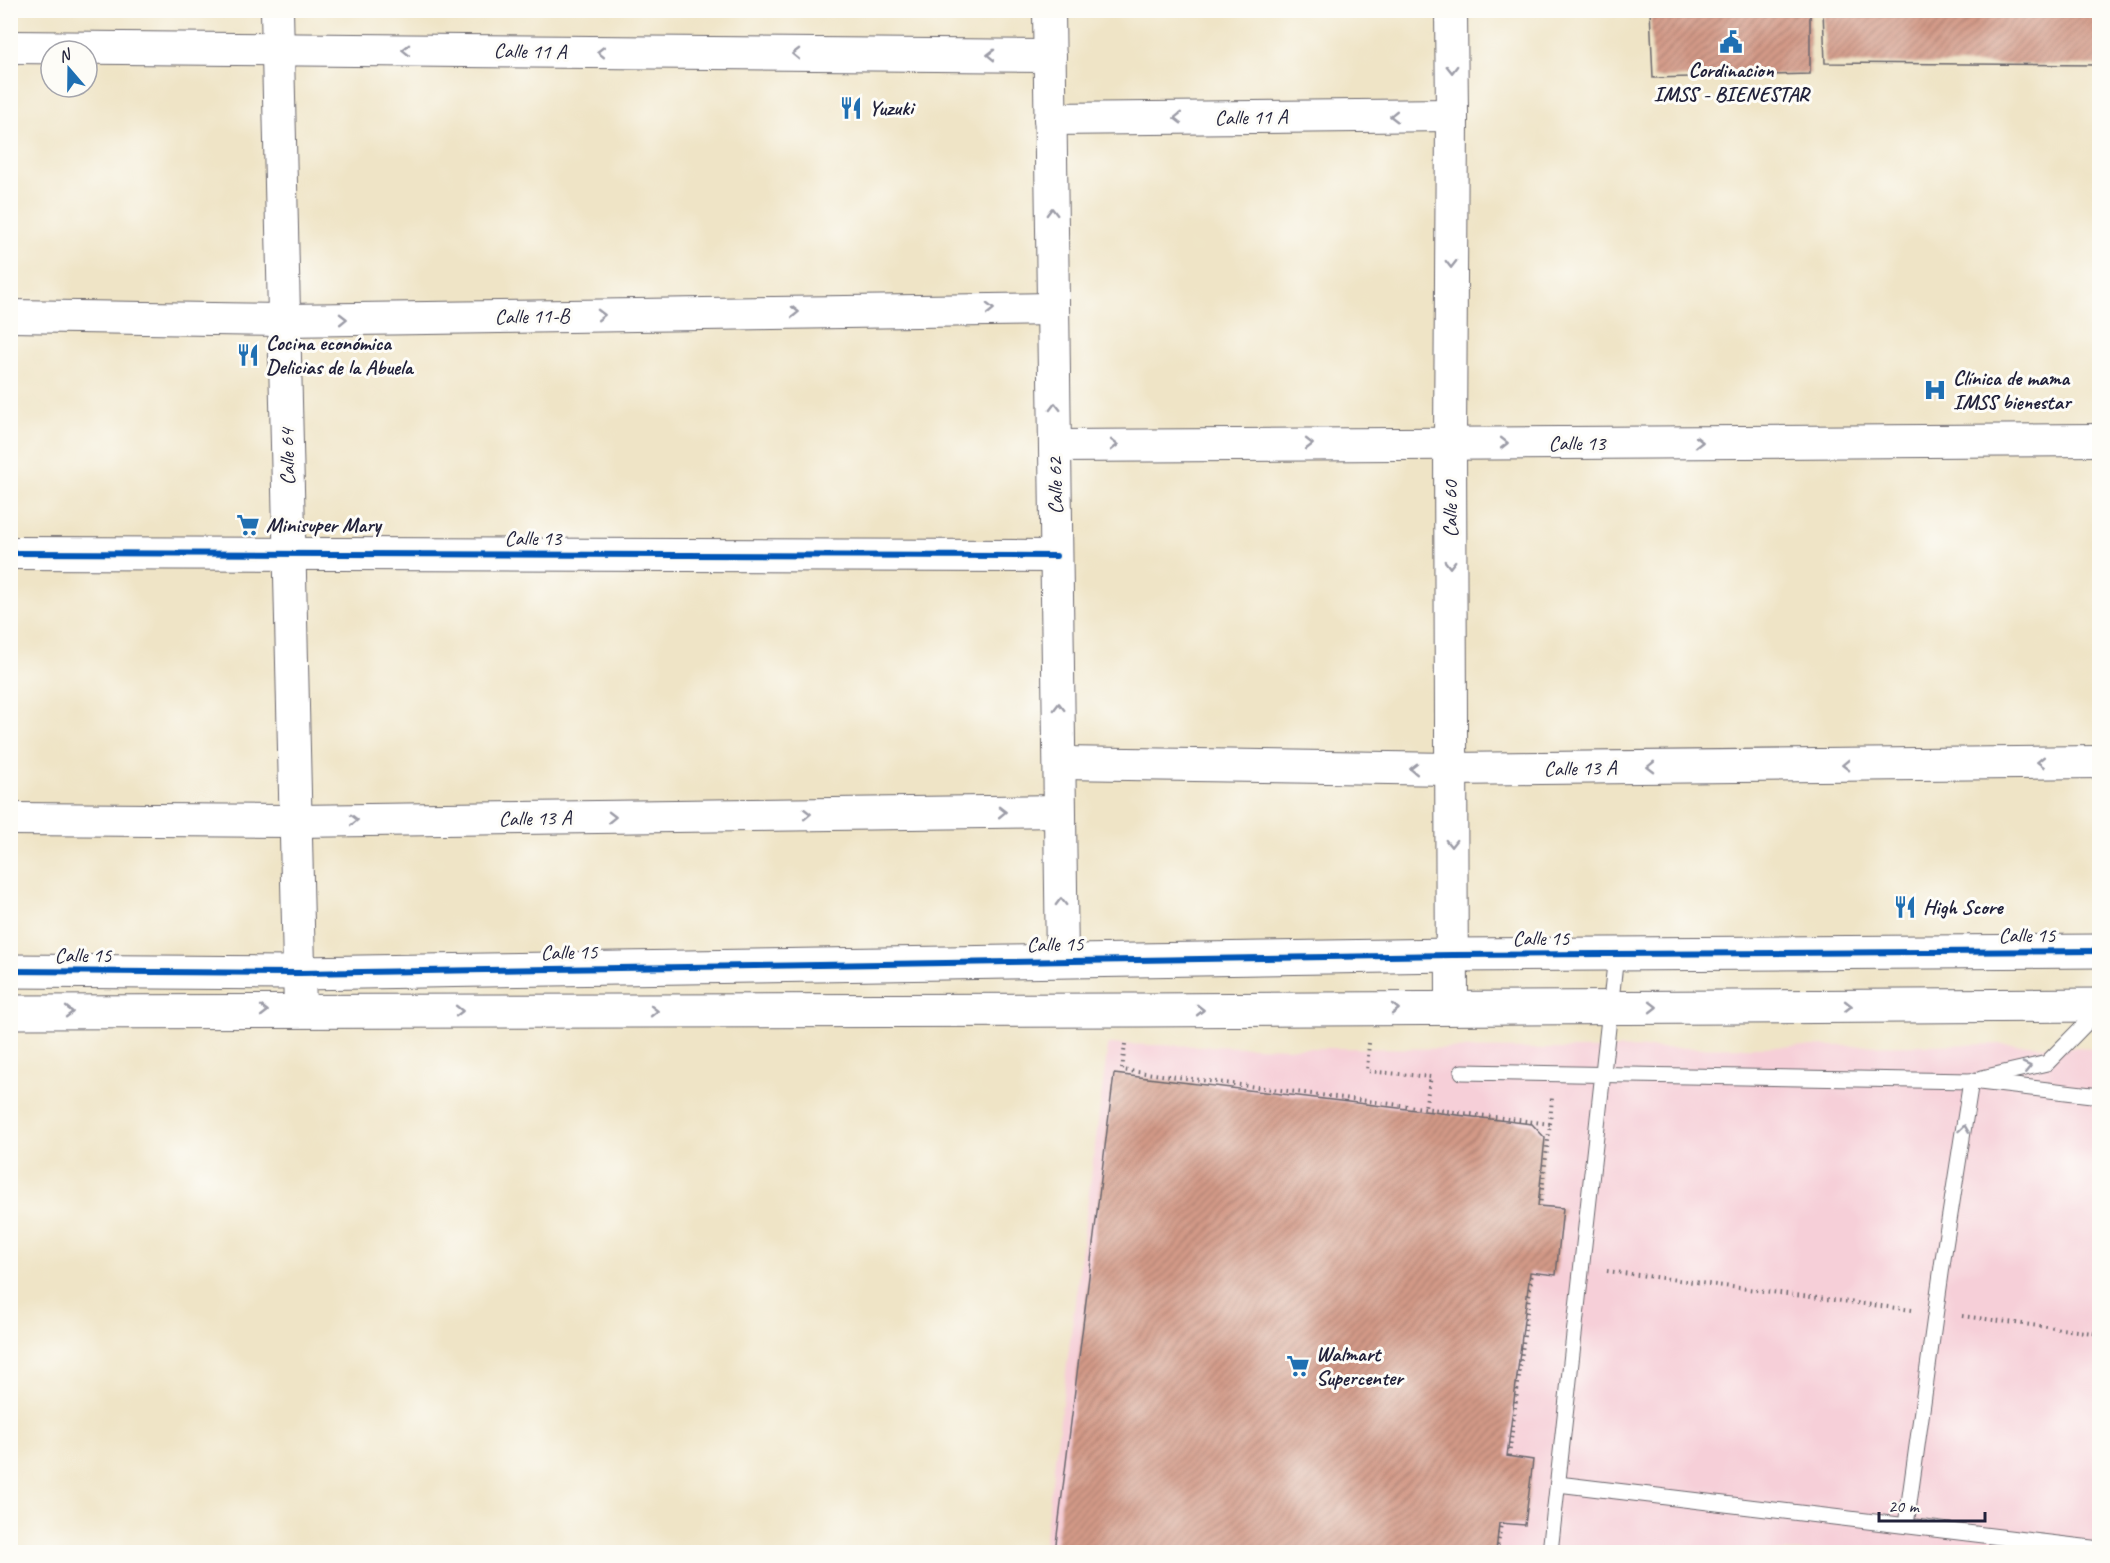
<svg xmlns="http://www.w3.org/2000/svg" width="2110" height="1563" font-family="Caveat,sans-serif">
<style>
.built{fill:#f6cfd8}
.building{fill:url(#building-hatch)}
.lines{fill:none;stroke-linecap:round;stroke-linejoin:round}
.lane-casing{stroke:#6a666c;stroke-width:17}
.street-casing{stroke:#6a666c;stroke-width:34}
.secondary-casing{stroke:#6a666c;stroke-width:35}
.path{stroke:#6a666c;stroke-width:4;stroke-dasharray:1.5 4.5;stroke-linecap:butt}
.lane{stroke:#fff;stroke-width:15}
.street{stroke:#fff;stroke-width:32}
.secondary{stroke:#fff;stroke-width:33}
.cycleway-casing{stroke:#fdfcf7;stroke-width:10}
.cycleway{stroke:#0057b8;stroke-width:6}
.oneway{stroke:#9c9ca7}
.labels{text-anchor:middle;stroke-width:6;stroke-linejoin:round;paint-order:stroke}
.street-label{font-size:21px;fill:#22223b;stroke:#fdfcf7}
.poi-label{font-size:21px;font-weight:bold;fill:#22223b;stroke:#fdfcf7;text-anchor:start}
</style>
<defs>
<pattern id="building-hatch" width="6" height="6" patternUnits="userSpaceOnUse" patternTransform="scale(1.5)"><rect width="6" height="6" fill="#d39a87"/><path d="M-1 1l2-2M0 6l6-6M5 7l2-2" fill="none" stroke="#ab7d70"/></pattern>
</defs>
<rect width="100%" height="100%" fill="#fdfcf7"/>
<filter id="ink" filterUnits="userSpaceOnUse"><feTurbulence type="fractalNoise" baseFrequency=".0167" numOctaves="2"/><feDisplacementMap in="SourceGraphic" scale="12" xChannelSelector="R" yChannelSelector="G"/><feConvolveMatrix kernelMatrix="1 2 1 2 8 2 1 2 1" color-interpolation-filters="sRGB"/></filter>
<filter id="wash" filterUnits="userSpaceOnUse"><feTurbulence type="fractalNoise" baseFrequency=".008" numOctaves="4" result="noise"/><feDisplacementMap in="SourceGraphic" scale="24" xChannelSelector="R" yChannelSelector="G"/><feGaussianBlur stdDeviation="1.35" result="paint"/><feColorMatrix in="noise" values="0 0 0 0 0 0 0 0 0 0 0 0 0 0 0 0 0 1.4 0 .05"/><feComposite in="paint" operator="in"/></filter>
<g filter="url(#wash)">
<rect width="100%" height="100%" fill="#efe4c6"/>
<!-- built -->
<path class="built" d="M1108,1044L1300,1048L1576,1049L2006,1044L2099,1048V1552H1043Z"/>
<g id="blocks">
<!-- building -->
<g class="building">
<path d="M1650,10H1810V74L1653,78Z"/>
<path d="M1823,10H2100V65L1825,63Z"/>
<path d="M1114,1074L1532,1124L1545,1138L1538,1206L1563,1208L1556,1275L1530,1272L1507,1456L1533,1460L1525,1525L1499,1523L1496,1552H1055Z"/>
</g>
</g>
</g>
<g filter="url(#ink)">
<use href="#blocks" fill-opacity="0" stroke="#6a666c" stroke-width="1.5"/>
<g class="lines">
<!-- lane casing -->
<g class="lane-casing">
<g id="lane">
<path d="M1462,1072L1971,1081L2100,1096"/>
<path d="M1982,1078L2047,1063L2100,1009"/>
<path d="M1558,1484L2100,1549"/>
<path d="M1906,1525L1943,1259L1971,1081"/>
<path d="M1550,1552L1616,955"/>
</g>
</g>
<!-- street casing -->
<g class="street-casing">
<g id="street">
<path d="M277,10L300,1011"/>
<path d="M1049,10L1062,961"/>
<path d="M1451,10L1452,115L1450,443L1452,1008"/>
<path d="M10,47L1050,56"/>
<path d="M1050,119L1452,115"/>
<path d="M10,316L284,320L1053,309"/>
<path d="M1055,446L2100,440"/>
<path d="M10,553L1056,556"/>
<path d="M1060,763L1451,769L2100,762"/>
<path d="M10,819L296,821L1059,811"/>
</g>
</g>
<!-- secondary casing -->
<g class="secondary-casing">
<g id="secondary">
<path d="M10,971L300,973L1452,955L2100,951"/>
<path d="M10,1012L1142,1010L2100,1005"/>
</g>
</g>
<!-- path -->
<g class="path">
<path d="M1369,1043L1367,1071L1431,1077L1425,1107"/>
<path d="M1125,1044L1122,1070L1550,1124L1540,1206"/>
<path d="M1550,1124L1552,1097"/>
<path d="M1607,1271L1912,1310"/>
<path d="M1962,1316L2100,1334"/>
<path d="M1509,1456L1532,1272"/>
<path d="M1497,1552L1501,1523"/>
</g>
<!-- lane -->
<use href="#lane" class="lane"/>
<!-- street -->
<use href="#street" class="street"/>
<!-- secondary -->
<use href="#secondary" class="secondary"/>
<!-- cycleway casing -->
<g class="cycleway-casing">
<g id="cycleway">
<path d="M10,553L1056,556"/>
<path d="M10,971L300,973L1452,955L2100,951"/>
</g>
</g>
<!-- cycleway -->
<use href="#cycleway" class="cycleway"/>
</g>
<!-- one-way arrows -->
<defs><path id="oneway-chevron" d="M-2-3.5L2.5 0L-2 3.5" fill="none" stroke-width="1.6" stroke-linecap="round" stroke-linejoin="round" transform="scale(1.5)"/></defs>
<g class="oneway">
<use href="#oneway-chevron" transform="translate(406 50) rotate(-179)"/>
<use href="#oneway-chevron" transform="translate(601 52) rotate(-179)"/>
<use href="#oneway-chevron" transform="translate(796 54) rotate(-179)"/>
<use href="#oneway-chevron" transform="translate(991 55) rotate(-179)"/>
<use href="#oneway-chevron" transform="translate(1452 69) rotate(89)"/>
<use href="#oneway-chevron" transform="translate(1394 116) rotate(179)"/>
<use href="#oneway-chevron" transform="translate(1178 118) rotate(179)"/>
<use href="#oneway-chevron" transform="translate(1052 212) rotate(-91)"/>
<use href="#oneway-chevron" transform="translate(1451 264) rotate(90)"/>
<use href="#oneway-chevron" transform="translate(990 309) rotate(-1)"/>
<use href="#oneway-chevron" transform="translate(795 312) rotate(-1)"/>
<use href="#oneway-chevron" transform="translate(601 315) rotate(-1)"/>
<use href="#oneway-chevron" transform="translate(343 319) rotate(-1)"/>
<use href="#oneway-chevron" transform="translate(1055 407) rotate(-91)"/>
<use href="#oneway-chevron" transform="translate(1699 442)"/>
<use href="#oneway-chevron" transform="translate(1504 443)"/>
<use href="#oneway-chevron" transform="translate(1309 444)"/>
<use href="#oneway-chevron" transform="translate(1114 445)"/>
<use href="#oneway-chevron" transform="translate(1450 564) rotate(90)"/>
<use href="#oneway-chevron" transform="translate(1059 707) rotate(-91)"/>
<use href="#oneway-chevron" transform="translate(2041 762) rotate(179)"/>
<use href="#oneway-chevron" transform="translate(1846 765) rotate(179)"/>
<use href="#oneway-chevron" transform="translate(1651 767) rotate(179)"/>
<use href="#oneway-chevron" transform="translate(1414 769) rotate(-179)"/>
<use href="#oneway-chevron" transform="translate(1002 812) rotate(-1)"/>
<use href="#oneway-chevron" transform="translate(807 814) rotate(-1)"/>
<use href="#oneway-chevron" transform="translate(612 817) rotate(-1)"/>
<use href="#oneway-chevron" transform="translate(354 820) rotate(-1)"/>
<use href="#oneway-chevron" transform="translate(1451 843) rotate(90)"/>
<use href="#oneway-chevron" transform="translate(1061 902) rotate(-91)"/>
<use href="#oneway-chevron" transform="translate(1848 1006)"/>
<use href="#oneway-chevron" transform="translate(1653 1007)"/>
<use href="#oneway-chevron" transform="translate(1395 1009)"/>
<use href="#oneway-chevron" transform="translate(1200 1010)"/>
<use href="#oneway-chevron" transform="translate(264 1011)"/>
<use href="#oneway-chevron" transform="translate(459 1011)"/>
<use href="#oneway-chevron" transform="translate(654 1011)"/>
<use href="#oneway-chevron" transform="translate(69 1012)"/>
<use href="#oneway-chevron" transform="translate(2027 1067) rotate(-13)"/>
<use href="#oneway-chevron" transform="translate(1964 1129) rotate(-82)"/>
</g>
</g>
<!-- icons -->
<defs>
<g id="civic-bare" transform="scale(1.8)"><path d="M-.6-6.5H3V-4.5H.6V-3L4-1V1h2V6H-6V1h2V-1L-.6-3ZM-1.2 2.5V6h2.4V2.5Z" fill="#1f6fb2" stroke="#fdfcf7" stroke-width="2.5" paint-order="stroke"/></g>
<g id="restaurant-bare" transform="scale(1.8)"><path d="M-5-6h1v4h1v-4h1v4h1v-4h1v5L-1.5 .5V6h-2V.5L-5-1ZM5-6V6H3V1.5H1.5Q1.5-4 5-6Z" fill="#1f6fb2" stroke="#fdfcf7" stroke-width="2.5" paint-order="stroke"/></g>
<g id="hospital-bare" transform="scale(1.8)"><path d="M-5-5h3v3.5h4V-5h3V5h-3V1.5h-4V5h-3Z" fill="#1f6fb2" stroke="#fdfcf7" stroke-width="2.5" paint-order="stroke"/></g>
<g id="supermarket-bare" transform="scale(1.8)"><path d="M-6-5.5h2.5l.6 2H6L4.5 2H-2.5L-4.4-4H-6ZM-1.5 3.2a1.3 1.3 0 1 0 .1 0ZM3 3.2a1.3 1.3 0 1 0 .1 0Z" fill="#1f6fb2" stroke="#fdfcf7" stroke-width="2.5" paint-order="stroke"/></g>
</defs>
<g fill-rule="evenodd">
<use href="#civic-bare" x="1731" y="42"/>
<use href="#restaurant-bare" x="851" y="108"/>
<use href="#restaurant-bare" x="248" y="355"/>
<use href="#hospital-bare" x="1935" y="390"/>
<use href="#supermarket-bare" x="248" y="525"/>
<use href="#restaurant-bare" x="1905" y="907"/>
<use href="#supermarket-bare" x="1298" y="1366"/>
</g>
<g class="labels">
<!-- street labels -->
<g class="street-label">
<text transform="translate(530 51) rotate(1)" y="7">Calle 11 A</text>
<text transform="translate(1251 117) rotate(-1)" y="7">Calle 11 A</text>
<text transform="translate(532 316) rotate(-1)" y="7">Calle 11-B</text>
<text x="1577" y="450">Calle 13</text>
<text transform="translate(287 457) rotate(-91)" y="7">Calle 64</text>
<text transform="translate(1055 486) rotate(-91)" y="7">Calle 62</text>
<text transform="translate(1450 509) rotate(-90)" y="7">Calle 60</text>
<text x="533" y="545">Calle 13</text>
<text transform="translate(1580 768) rotate(-1)" y="7">Calle 13 A</text>
<text transform="translate(535 818) rotate(-1)" y="7">Calle 13 A</text>
<text x="2027" y="942">Calle 15</text>
<text x="1541" y="945">Calle 15</text>
<text transform="translate(1055 944) rotate(-1)" y="7">Calle 15</text>
<text transform="translate(569 952) rotate(-1)" y="7">Calle 15</text>
<text x="83" y="962">Calle 15</text>
</g>
<!-- poi labels -->
<g class="poi-label">
<text x="1731" y="77" text-anchor="middle">Cordinacion<tspan x="1731" dy="24">IMSS - BIENESTAR</tspan></text>
<text x="869" y="115">Yuzuki</text>
<text x="266" y="350">Cocina económica<tspan x="266" dy="24">Delicias de la Abuela</tspan></text>
<text x="1953" y="385">Clínica de mama<tspan x="1953" dy="24">IMSS bienestar</tspan></text>
<text x="266" y="532">Minisuper Mary</text>
<text x="1923" y="914">High Score</text>
<text x="1316" y="1361">Walmart<tspan x="1316" dy="24">Supercenter</tspan></text>
</g>
</g>
<!-- margin -->
<rect width="2110" height="1563" fill="none" stroke="#fdfcf7" stroke-width="36"/>
<!-- north arrow -->
<g transform="translate(69 69) rotate(340)"><circle r="28" fill="#fdfcf7" stroke="#a5a5ac" stroke-width="1.5"/>
<path d="M0-4.5L10 22L0 15L-10 22Z" fill="#1f6fb2"/>
<text y="-9" font-size="16" font-weight="bold" text-anchor="middle" fill="#22223b">N</text>
</g>
<!-- scale -->
<path d="M1879 1512v9h106v-9" fill="none" stroke="#22223b" stroke-width="3"/>
<text x="1888" y="1512" font-size="18" fill="#22223b" stroke="#fdfcf7" stroke-width="4.5" paint-order="stroke">20 m</text>
</svg>
